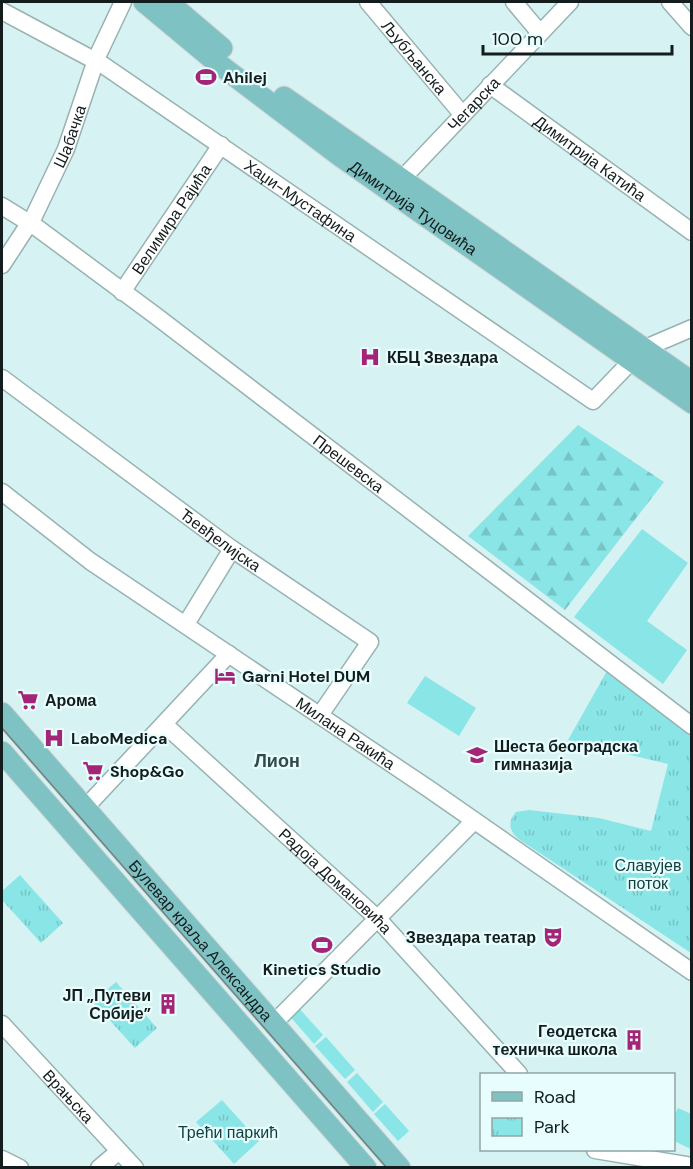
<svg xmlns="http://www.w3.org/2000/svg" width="693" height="1169" font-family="'DM Sans',sans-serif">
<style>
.green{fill:#8ae5e6}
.forest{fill:url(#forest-firs)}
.park{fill:url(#park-tufts)}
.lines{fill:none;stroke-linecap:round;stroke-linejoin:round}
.minor-casing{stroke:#98b2b2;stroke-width:19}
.major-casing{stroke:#d5d6d6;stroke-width:23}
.minor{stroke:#fff;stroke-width:16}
.major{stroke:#7fc2c4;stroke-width:21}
.tram{stroke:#708282;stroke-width:1.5}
.labels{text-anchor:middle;stroke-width:4.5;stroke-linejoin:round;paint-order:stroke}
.street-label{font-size:16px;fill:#131d1d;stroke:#e8fefe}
.poi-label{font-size:16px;font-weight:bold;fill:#131d1d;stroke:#e8fefe;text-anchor:start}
.park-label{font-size:16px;fill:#124040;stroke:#e8fefe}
.neighbourhood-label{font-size:18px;font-weight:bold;fill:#334a4a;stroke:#e8fefe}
</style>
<defs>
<pattern id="forest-firs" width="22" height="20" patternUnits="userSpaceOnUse" patternTransform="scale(1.5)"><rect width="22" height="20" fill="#8ae5e6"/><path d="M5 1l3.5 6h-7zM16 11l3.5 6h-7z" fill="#76c4c5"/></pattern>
<pattern id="park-tufts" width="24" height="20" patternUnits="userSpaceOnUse" patternTransform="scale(1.5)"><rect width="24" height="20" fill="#8ae5e6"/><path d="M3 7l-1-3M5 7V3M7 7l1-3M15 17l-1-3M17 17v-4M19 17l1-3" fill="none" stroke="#76c4c5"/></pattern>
</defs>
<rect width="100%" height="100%" fill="#d7f2f2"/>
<!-- green -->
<g class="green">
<path d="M642,529L688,563L647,621L687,650L663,684L574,617Z"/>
<path d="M425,676L476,708L459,736L407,703Z"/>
<path d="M297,1006L323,1035L314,1044L288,1014Z"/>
<path d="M326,1037L355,1070L345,1079L315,1046Z"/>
<path d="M357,1073L383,1102L373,1112L347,1082Z"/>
<path d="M385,1104L409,1131L398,1141L374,1114Z"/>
<path d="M678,1108L691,1114V1149L674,1141V1116Z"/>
</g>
<!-- forest -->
<path class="forest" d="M578,425L664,482L565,610L468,536Z"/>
<!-- park -->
<g class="park">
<path d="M607,671L691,736V953L520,840C509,832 507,822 516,812L529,810L599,818L651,831L668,764L568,740Z"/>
<path d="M20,875L63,923L41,943L2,900V891Z"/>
<path d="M116,982L157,1028L135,1048L93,1002Z"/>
<path d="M222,1100L259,1141L234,1164L196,1122Z"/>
</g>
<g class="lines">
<!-- minor casing -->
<g class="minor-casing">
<g id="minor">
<path id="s1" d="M368,2L462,114"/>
<path d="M514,2L540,33"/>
<path d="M670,2L692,27"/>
<path id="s2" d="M2,11L103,65L593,401L643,349L692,328"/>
<path id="s3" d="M490,85L692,232"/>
<path id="s4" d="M401,180L570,2"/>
<path id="s5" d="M2,206L36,227L156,316L692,726"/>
<path id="s6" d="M2,265L34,216L66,149L97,57L123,2"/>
<path id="s7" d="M122,292L221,145"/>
<path id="s8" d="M2,378L232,549L370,642L320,715"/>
<path id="s9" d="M2,492L90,561L429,789L692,972"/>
<path d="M186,624L232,549"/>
<path id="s10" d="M165,725L377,918L519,1074"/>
<path d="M85,808L229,654"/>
<path d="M274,1023L474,821"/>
<path id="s11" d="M2,1024L135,1168"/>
<path d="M595,1150L692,1166"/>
<path d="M2,1159L20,1168"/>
<path d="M99,1168L119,1151"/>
</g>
</g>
<!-- major casing -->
<g class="major-casing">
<g id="major">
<path id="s12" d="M144,2L216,62L340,156L692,403"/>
<path d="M168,2L222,48"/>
<path d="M284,97L692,382"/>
<path id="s13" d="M2,713L400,1168"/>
<path d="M2,752L366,1168"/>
</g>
</g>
<!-- minor -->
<use href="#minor" class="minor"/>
<!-- major -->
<use href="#major" class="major"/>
<!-- tram -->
<path class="tram" d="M2,728L387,1168"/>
</g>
<!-- icons -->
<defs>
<g id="stadium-bare" transform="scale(1.62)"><path d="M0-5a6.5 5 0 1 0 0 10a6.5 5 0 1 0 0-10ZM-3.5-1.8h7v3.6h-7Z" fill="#a42577" stroke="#e8fefe" stroke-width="2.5" paint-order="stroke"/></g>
<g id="hospital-bare" transform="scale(1.62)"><path d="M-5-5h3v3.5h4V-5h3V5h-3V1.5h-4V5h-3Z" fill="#a42577" stroke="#e8fefe" stroke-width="2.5" paint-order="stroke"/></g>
<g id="hotel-bare" transform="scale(1.62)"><path d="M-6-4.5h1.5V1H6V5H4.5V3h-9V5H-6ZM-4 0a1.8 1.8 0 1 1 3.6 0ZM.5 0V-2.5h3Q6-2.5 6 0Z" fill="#a42577" stroke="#e8fefe" stroke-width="2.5" paint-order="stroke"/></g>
<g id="supermarket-bare" transform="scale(1.62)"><path d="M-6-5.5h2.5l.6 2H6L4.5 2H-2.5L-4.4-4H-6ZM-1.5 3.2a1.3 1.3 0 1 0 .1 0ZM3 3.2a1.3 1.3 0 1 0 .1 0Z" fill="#a42577" stroke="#e8fefe" stroke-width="2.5" paint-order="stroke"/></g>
<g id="school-bare" transform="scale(1.62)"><path d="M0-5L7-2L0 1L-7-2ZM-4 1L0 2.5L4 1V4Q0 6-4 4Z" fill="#a42577" stroke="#e8fefe" stroke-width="2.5" paint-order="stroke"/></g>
<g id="theatre-bare" transform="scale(1.62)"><path d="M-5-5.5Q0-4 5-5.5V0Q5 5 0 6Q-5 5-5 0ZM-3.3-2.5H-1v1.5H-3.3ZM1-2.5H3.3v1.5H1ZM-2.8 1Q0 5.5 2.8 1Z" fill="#a42577" stroke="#e8fefe" stroke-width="2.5" paint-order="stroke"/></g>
<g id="building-bare" transform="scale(1.62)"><path d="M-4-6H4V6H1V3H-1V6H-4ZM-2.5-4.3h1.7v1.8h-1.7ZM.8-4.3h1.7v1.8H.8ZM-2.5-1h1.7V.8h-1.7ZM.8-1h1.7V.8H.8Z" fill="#a42577" stroke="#e8fefe" stroke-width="2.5" paint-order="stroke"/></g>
</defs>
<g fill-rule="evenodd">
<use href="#stadium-bare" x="206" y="77"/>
<use href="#hospital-bare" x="370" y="357"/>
<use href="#hotel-bare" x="225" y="676"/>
<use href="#supermarket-bare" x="28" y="700"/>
<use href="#hospital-bare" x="54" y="738"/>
<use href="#school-bare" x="477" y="755"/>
<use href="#supermarket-bare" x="93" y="771"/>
<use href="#theatre-bare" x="553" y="937"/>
<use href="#stadium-bare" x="322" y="945"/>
<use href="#building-bare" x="168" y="1004"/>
<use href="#building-bare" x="634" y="1040"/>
</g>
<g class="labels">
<!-- street labels -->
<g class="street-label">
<text dy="6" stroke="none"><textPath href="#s1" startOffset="72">Љубљанска</textPath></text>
<text dy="6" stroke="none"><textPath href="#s4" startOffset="105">Чегарска</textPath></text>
<text dy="6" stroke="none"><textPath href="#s6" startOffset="146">Шабачка</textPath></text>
<text dy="6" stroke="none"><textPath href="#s3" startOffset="124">Димитрија Катића</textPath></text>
<text dy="6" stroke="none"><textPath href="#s2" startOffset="354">Хаџи-Мустафина</textPath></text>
<text dy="6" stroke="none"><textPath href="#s12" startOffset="339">Димитрија Туцовића</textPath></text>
<text dy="6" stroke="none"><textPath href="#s7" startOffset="88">Велимира Рајића</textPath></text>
<text dy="6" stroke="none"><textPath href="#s5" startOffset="432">Прешевска</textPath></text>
<text dy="6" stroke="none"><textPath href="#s8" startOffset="272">Ђевђелијска</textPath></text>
<text dy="6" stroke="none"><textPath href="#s9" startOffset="420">Милана Ракића</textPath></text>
<text dy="6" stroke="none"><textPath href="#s10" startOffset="231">Радоја Домановића</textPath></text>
<text dy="6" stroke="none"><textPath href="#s13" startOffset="302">Булевар краља Александра</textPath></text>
<text dy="6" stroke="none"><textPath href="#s11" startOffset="98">Врањска</textPath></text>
</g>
<!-- poi labels -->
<g class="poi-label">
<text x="223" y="83">Ahilej</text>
<text x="387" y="363">КБЦ Звездара</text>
<text x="242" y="682">Garni Hotel DUM</text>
<text x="45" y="706">Арома</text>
<text x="71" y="744">LaboMedica</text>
<text x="494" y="752">Шеста београдска<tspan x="494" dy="18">гимназија</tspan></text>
<text x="110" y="777">Shop&amp;Go</text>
<text x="536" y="943" text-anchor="end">Звездара театар</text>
<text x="322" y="975" text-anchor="middle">Kinetics Studio</text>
<text x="151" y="1001" text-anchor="end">ЈП „Путеви<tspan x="151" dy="18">Србије”</tspan></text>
<text x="617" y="1037" text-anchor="end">Геодетска<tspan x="617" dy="18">техничка школа</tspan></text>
</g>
<!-- park labels -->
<g class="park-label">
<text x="648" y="871">Славујев<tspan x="648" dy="18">поток</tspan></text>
<text x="228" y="1138">Трећи паркић</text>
</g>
<!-- neighbourhood labels -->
<g class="neighbourhood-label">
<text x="277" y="767">Лион</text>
</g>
</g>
<!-- border -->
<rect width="693" height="1169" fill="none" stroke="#131d1d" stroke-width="6"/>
<!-- legend -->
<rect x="480" y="1073" width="195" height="78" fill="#e8fefe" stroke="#93a4a4" stroke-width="1.5"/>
<rect x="492" y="1092" width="30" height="9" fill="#7fc2c4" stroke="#93a4a4" stroke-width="1.5"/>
<text x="534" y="1103" font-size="18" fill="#131d1d">Road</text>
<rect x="492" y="1118" width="30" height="18" fill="url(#park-tufts)" stroke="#93a4a4" stroke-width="1.5"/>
<text x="534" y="1133" font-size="18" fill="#131d1d">Park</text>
<!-- scale -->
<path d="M483 45v9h189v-9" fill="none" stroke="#131d1d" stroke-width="3"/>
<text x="492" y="45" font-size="18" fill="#131d1d" stroke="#e8fefe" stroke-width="4.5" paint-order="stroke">100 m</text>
</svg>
